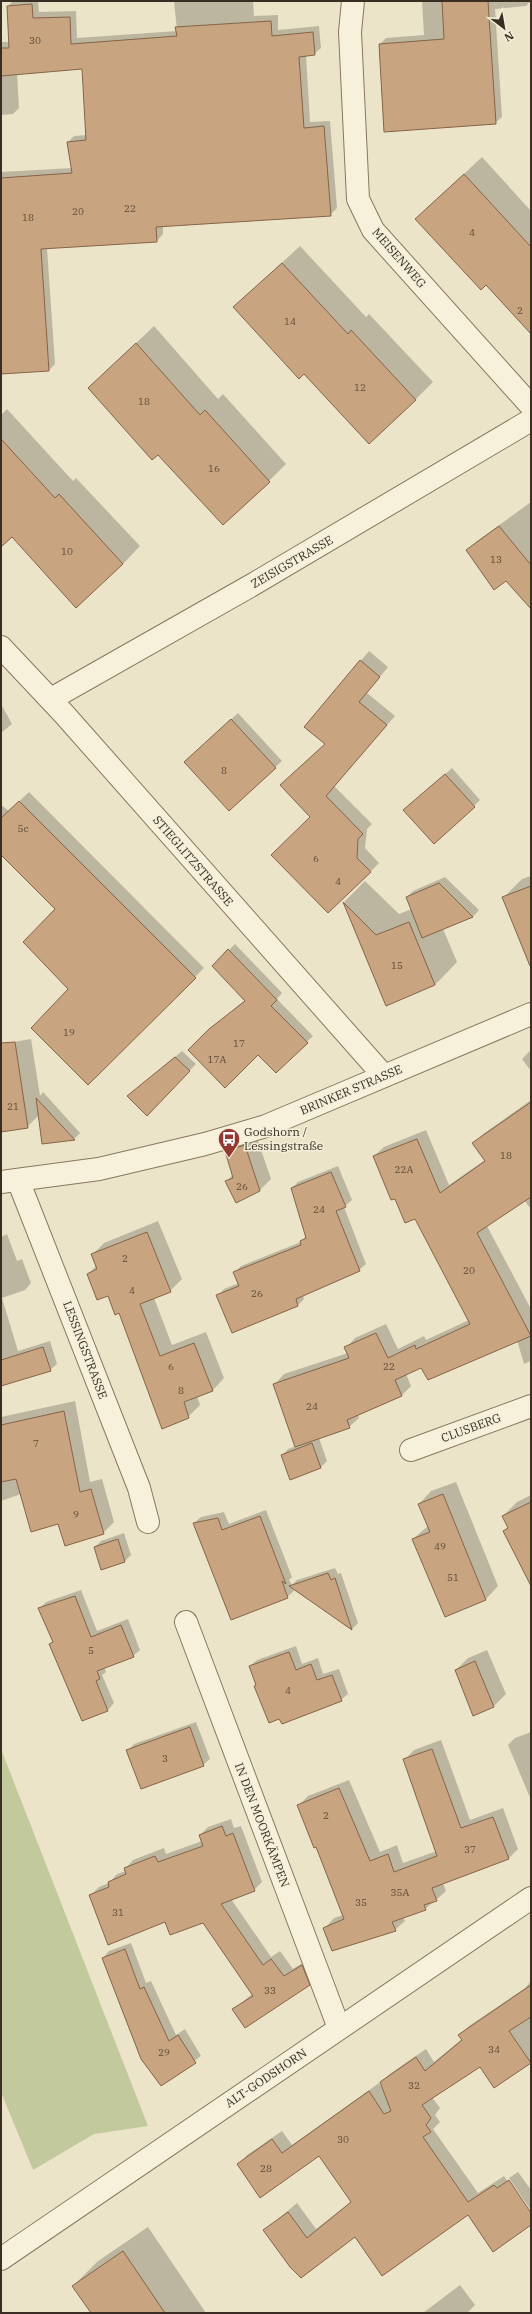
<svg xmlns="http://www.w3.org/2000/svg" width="532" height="2314" font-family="'IBM Plex Serif',serif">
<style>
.green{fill:#c2ca9d}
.shadow{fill:#0003}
.building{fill:#c8a481;stroke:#856446}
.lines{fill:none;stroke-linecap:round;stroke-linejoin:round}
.minor-casing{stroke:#88775f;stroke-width:24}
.minor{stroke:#f7f1dc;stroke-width:22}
.labels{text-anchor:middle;stroke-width:3;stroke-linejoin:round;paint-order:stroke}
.number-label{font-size:10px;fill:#5d4c39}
.street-label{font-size:12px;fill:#392e21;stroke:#f4eed8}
.poi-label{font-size:12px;fill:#392e21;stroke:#f4eed8;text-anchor:start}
</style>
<rect width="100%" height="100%" fill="#ece4c9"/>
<!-- green -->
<path class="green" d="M1,1749L148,2126L94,2134L33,2170L1,2092Z"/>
<!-- shadow -->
<g class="shadow">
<path d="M13,1H38L39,12L76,11L77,38L177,31L174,1H253L254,16L278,15V30L319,26L321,48L314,54L306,55L310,122L330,121L337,208L330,215L163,226V234L157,241L47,248L55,364L49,370L1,373V172L72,168L68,142L74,136L87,135L83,68L17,73L19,108L13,114L1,115V42H10L8,6Z"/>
<path d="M422,1H531L526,6L495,9L502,117L495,123L380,44L386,38L424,35Z"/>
<path d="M482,157L531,211V333L486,284L416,219Z"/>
<path d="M300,246L366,317L369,314L433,382L415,400L304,373L234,307Z"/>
<path d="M154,326L218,399L223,394L286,464L269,481L158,453L89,388Z"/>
<path d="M7,409L73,481L76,478L140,546L123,564L12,536L1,535V415Z"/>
<path d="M531,502V607L507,579L467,550L477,541Z"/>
<path d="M369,651L388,667L367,693L395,716L334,786L372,824L367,829L365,848L379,863L370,872L311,817L326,744L306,726Z"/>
<path d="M1,704L12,724L1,733Z"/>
<path d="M238,713L282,761L229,809L191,756Z"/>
<path d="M452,768L480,800L474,806L411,804Z"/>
<path d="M29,792L204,968L88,1084L57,909L1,855V805L9,811Z"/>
<path d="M531,876V940L504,897L522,879Z"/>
<path d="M445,877L479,910L473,917L443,929L457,962L435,985L387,1004L344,902L365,881L399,914L412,909L407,897L413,891Z"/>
<path d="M235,944L282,993L277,999L313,1036L276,1072L258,1054L217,1023L245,1000L213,966Z"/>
<path d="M31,1039L40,1096L43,1092L80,1133L74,1139L40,1114L27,1127L1,1130V1044Z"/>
<path d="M531,1050V1071L522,1059Z"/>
<path d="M182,1051L196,1064L147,1115L128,1096Z"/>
<path d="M531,1100V1206L529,1207L525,1201L487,1226L531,1309V1361L524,1364L517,1340L422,1366L406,1374L411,1386L402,1395L358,1415L359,1418L349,1427L319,1438L327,1461L321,1467L291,1479L282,1455L288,1449L296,1446L275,1384L284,1374L348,1353L346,1348L355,1338L386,1324L398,1349L424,1336L426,1340L469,1320L415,1218L396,1197L374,1156L384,1147L426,1130L449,1185L485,1160L474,1143L483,1134Z"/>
<path d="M256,1135L271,1179L260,1190L236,1201L226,1181L233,1175L226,1152L237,1141Z"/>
<path d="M338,1166L352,1200L344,1207L366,1264L359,1270L303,1295L304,1299L298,1305L233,1332L218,1296L224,1289L239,1283L234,1273L241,1266L301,1242L306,1236L292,1188L298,1182Z"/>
<path d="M158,1221L182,1279L170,1291L154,1298L172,1345L206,1332L224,1378L213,1390L197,1396L200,1405L188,1417L108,1294L88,1274L97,1265L93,1254L104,1243Z"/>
<path d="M7,1234L17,1261L22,1259L31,1283L25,1290L2,1298L18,1351L50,1341L57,1364L50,1370L1,1385V1237Z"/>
<path d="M75,1401L90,1482L102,1479L114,1522L103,1533L58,1522L21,1494L1,1501V1417Z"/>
<path d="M456,1482L498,1586L486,1599L445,1616L413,1539L428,1526L419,1504L431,1491Z"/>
<path d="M531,1495V1574L504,1531L509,1527L503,1516L517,1502Z"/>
<path d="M266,1510L292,1577L289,1580L292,1585L297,1580L335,1568L338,1574L341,1573L358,1623L352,1629L292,1588L294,1591L287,1597L194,1523L201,1517L224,1512L229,1524Z"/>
<path d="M124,1533L131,1555L125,1561L102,1569L95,1547L101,1541Z"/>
<path d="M81,1590L97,1631L128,1619L140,1650L133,1656L104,1667L106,1672L102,1675L114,1703L108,1710L82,1720L50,1644L53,1641L39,1609L46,1602Z"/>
<path d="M296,1646L302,1664L318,1658L323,1674L339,1669L348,1694L341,1700L257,1684L250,1666L257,1660Z"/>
<path d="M487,1650L506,1694L493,1707L456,1670L468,1658Z"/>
<path d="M196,1722L210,1759L203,1765L128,1751L134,1744Z"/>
<path d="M531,1732V1800L508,1745L515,1738Z"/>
<path d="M441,1740L470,1820L503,1808L518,1849L509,1858L443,1883L446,1891L436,1900L425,1909L403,1917L405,1921L395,1930L325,1928L334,1918L343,1915L317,1845L298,1806L308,1796L349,1780L380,1852L397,1845L403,1863L437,1851L404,1760L414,1750Z"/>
<path d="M231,1819L234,1828L241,1826L262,1882L254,1890L231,1899L271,1957L280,1951L293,1969L310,1958L317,1976L309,1984L234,2009L252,1994L204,1922L166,1921L90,1896L99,1887L109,1883L117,1874L126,1871L125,1869L133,1860L164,1848L166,1854L202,1841L200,1835L208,1827Z"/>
<path d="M131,1943L146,1983L151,1981L176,2035L185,2029L201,2056L161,2085L103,1958L109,1951Z"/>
<path d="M531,1981V2062L495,2087L480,2065L432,2097L440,2108L435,2115L440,2122L433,2129L478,2193L504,2176L531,2215V2222L468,2214L355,2235L301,2277L265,2230L297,2203L316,2229L352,2201L320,2155L238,2165L247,2155L282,2131L292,2145L379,2083L383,2089L381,2082L391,2073L426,2049L434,2062L462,2039L459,2035L469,2026L525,1988Z"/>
<path d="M518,2172L531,2190V2211L509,2178Z"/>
<path d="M148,2227L206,2313H92L73,2286L98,2261Z"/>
<path d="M460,2285L475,2305L467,2313H423Z"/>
</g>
<!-- building -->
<g class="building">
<path d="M442,1H488L496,124L384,132L379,44L444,39Z"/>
<path d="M32,4L33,18L70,17L71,44L177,36L175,27L271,21L272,36L313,32L315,55L299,57L304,128L324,126L331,216L156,227L157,242L41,249L49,371L1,374V178L72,173L67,142L86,140L82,69L1,76V48H9L7,6Z"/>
<path d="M464,174L531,247V334L486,285L481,290L415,219Z"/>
<path d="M282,263L348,334L351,330L416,400L369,444L304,374L299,379L233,307Z"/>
<path d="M136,343L200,415L205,410L270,482L223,525L158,455L152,460L88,388Z"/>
<path d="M1,439L55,498L59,494L123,564L76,608L12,537L1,547Z"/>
<path d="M499,526L531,565V609L506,581L494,590L466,550Z"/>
<path d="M360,660L380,677L359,702L387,725L326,796L363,834L358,839L357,858L371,872L328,913L271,855L310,817L280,785L325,744L304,727Z"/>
<path d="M231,719L276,768L229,811L184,762Z"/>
<path d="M445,774L475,807L434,844L403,810Z"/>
<path d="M19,801L196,978L88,1085L31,1028L68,989L23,942L55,909L1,855V818Z"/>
<path d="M439,883L473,917L422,938L406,897Z"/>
<path d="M531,886V965L530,966L502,897Z"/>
<path d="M343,902L376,935L409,922L435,985L386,1006Z"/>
<path d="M228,949L277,1000L271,1006L308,1043L276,1073L258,1055L225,1088L188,1050L209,1029L245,1001L212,966Z"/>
<path d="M15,1042L28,1128L1,1132V1043Z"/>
<path d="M175,1057L190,1071L147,1116L127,1096Z"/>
<path d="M36,1098L75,1140L42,1144Z"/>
<path d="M531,1102V1197L477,1233L531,1336L428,1380L421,1368L395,1380L402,1396L347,1420L350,1428L295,1447L273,1384L349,1358L344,1347L376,1333L388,1358L415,1345L416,1349L470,1324L415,1219L405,1223L395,1199L391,1200L373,1156L417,1139L440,1193L485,1161L472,1143Z"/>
<path d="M245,1145L260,1191L236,1203L225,1181L233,1178L225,1151Z"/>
<path d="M331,1172L346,1207L336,1211L360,1271L296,1299L298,1306L232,1333L216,1295L239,1286L233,1272L301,1245L300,1241L306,1238L291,1188Z"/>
<path d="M147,1232L171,1292L140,1304L160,1356L194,1343L213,1391L184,1402L189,1418L162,1429L119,1313L115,1315L108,1296L97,1300L87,1274L97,1269L91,1254Z"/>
<path d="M43,1347L51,1371L1,1386V1360Z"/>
<path d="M64,1411L80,1492L91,1489L104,1534L65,1546L58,1524L31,1532L16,1479L1,1482V1425Z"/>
<path d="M312,1443L321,1468L290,1480L281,1455Z"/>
<path d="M443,1494L486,1600L445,1617L412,1539L430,1532L418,1504Z"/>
<path d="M531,1502V1586L503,1531L508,1528L502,1516Z"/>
<path d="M260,1516L286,1584L282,1581L288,1598L231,1620L193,1523L218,1518L222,1530Z"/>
<path d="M118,1539L125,1562L101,1570L94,1547Z"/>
<path d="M328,1573L331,1580L335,1578L352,1630L289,1586Z"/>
<path d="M75,1596L91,1637L121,1625L134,1657L97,1671L100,1679L96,1681L108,1711L82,1721L49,1644L53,1642L38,1608Z"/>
<path d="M289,1652L296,1670L311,1664L317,1680L332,1675L342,1701L282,1724L279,1719L269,1723L254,1686L256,1685L249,1666Z"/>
<path d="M475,1661L494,1707L473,1716L455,1670Z"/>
<path d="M190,1727L204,1766L141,1789L126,1750Z"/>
<path d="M432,1749L461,1828L493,1817L509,1859L432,1888L437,1901L424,1905L426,1910L392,1922L396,1931L332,1951L323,1928L344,1919L316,1847L314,1848L297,1805L339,1788L370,1861L388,1854L394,1872L437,1856L403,1759Z"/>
<path d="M222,1826L226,1836L233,1833L255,1891L221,1904L263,1965L271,1959L284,1976L302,1965L310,1985L245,2028L232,2009L253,1996L203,1923L170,1935L165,1922L108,1945L89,1895L109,1887L108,1882L126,1874L124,1868L155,1856L158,1862L203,1846L199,1835Z"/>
<path d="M125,1949L140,1989L144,1987L169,2041L178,2035L196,2063L161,2086L141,2059L102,1958Z"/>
<path d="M531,1985V2017L509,2031L531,2063L494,2088L480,2067L422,2105L431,2118L426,2125L431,2132L423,2137L468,2202L494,2185L497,2188L509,2180L531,2213V2225L493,2252L468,2215L382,2276L355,2237L301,2278L290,2267L263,2230L288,2212L307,2238L351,2202L319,2156L260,2198L237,2164L272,2139L282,2153L369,2091L384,2114L391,2111L380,2082L416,2057L425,2071L462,2040L458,2035Z"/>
<path d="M123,2251L165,2313H91L72,2286Z"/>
</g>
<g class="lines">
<!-- minor casing -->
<g class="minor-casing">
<g id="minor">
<path d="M353,1L350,32L358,199L373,230L531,406"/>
<path d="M1,647L64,714L384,1076"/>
<path d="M51,699L252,585L531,420"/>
<path d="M18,1180L139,1488L148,1522"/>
<path d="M1,1182L99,1169L205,1144L266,1126L531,1014"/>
<path d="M411,1450L531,1406"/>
<path d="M186,1622L339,2028"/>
<path d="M1,2259L531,1898"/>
</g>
</g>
<!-- minor -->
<use href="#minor" class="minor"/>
</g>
<!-- icons -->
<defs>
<g id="bus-pin" transform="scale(1.15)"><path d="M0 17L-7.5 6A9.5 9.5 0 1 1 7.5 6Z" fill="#933832" stroke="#f4eed8"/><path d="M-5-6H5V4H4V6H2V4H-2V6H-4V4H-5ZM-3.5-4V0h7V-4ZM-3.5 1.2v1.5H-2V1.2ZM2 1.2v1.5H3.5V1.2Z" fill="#fff"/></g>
</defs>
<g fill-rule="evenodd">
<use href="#bus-pin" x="229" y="1139"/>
</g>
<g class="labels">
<!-- number labels -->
<g class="number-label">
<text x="35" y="44">30</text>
<text x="130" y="212">22</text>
<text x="78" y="215">20</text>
<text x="28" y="221">18</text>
<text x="472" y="236">4</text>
<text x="520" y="314">2</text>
<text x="290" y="325">14</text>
<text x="360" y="391">12</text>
<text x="144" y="405">18</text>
<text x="214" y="472">16</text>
<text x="67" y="555">10</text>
<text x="496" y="563">13</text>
<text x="224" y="774">8</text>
<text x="23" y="832">5c</text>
<text x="316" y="862">6</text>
<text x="338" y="885">4</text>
<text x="397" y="969">15</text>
<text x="69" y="1036">19</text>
<text x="239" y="1047">17</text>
<text x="217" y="1063">17A</text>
<text x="13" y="1110">21</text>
<text x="506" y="1159">18</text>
<text x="404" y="1173">22A</text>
<text x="242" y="1190">26</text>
<text x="319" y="1213">24</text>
<text x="125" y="1262">2</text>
<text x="469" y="1274">20</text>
<text x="132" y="1294">4</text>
<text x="257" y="1297">26</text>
<text x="171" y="1370">6</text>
<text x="389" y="1370">22</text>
<text x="181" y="1394">8</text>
<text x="312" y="1410">24</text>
<text x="36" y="1447">7</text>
<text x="76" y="1518">9</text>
<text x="440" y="1550">49</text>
<text x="453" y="1581">51</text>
<text x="91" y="1654">5</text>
<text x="288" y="1694">4</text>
<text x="165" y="1762">3</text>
<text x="326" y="1819">2</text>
<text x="470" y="1853">37</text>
<text x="400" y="1896">35A</text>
<text x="361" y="1906">35</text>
<text x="118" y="1916">31</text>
<text x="270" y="1994">33</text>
<text x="494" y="2053">34</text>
<text x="164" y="2056">29</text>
<text x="414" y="2089">32</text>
<text x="343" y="2143">30</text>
<text x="266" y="2172">28</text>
</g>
<!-- street labels -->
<g class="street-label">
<text transform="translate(399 258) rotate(49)" y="4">MEISENWEG</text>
<text transform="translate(292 562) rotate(-30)" y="4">ZEISIGSTRASSE</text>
<text transform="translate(193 861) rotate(49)" y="4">STIEGLITZSTRASSE</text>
<text transform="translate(351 1090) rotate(-23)" y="4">BRINKER STRASSE</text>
<text transform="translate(85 1350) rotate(69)" y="4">LESSINGSTRASSE</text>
<text transform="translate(471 1428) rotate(-20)" y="4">CLUSBERG</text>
<text transform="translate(262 1825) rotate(69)" y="4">IN DEN MOORKÄMPEN</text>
<text transform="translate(266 2078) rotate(-34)" y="4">ALT-GODSHORN</text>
</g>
<!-- poi labels -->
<g class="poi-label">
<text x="244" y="1136">Godshorn /<tspan x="244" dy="14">Lessingstraße</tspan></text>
</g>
</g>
<!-- border -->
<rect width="532" height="2314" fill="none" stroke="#392e21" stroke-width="4"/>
<!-- north arrow -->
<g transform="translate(504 28) rotate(149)" stroke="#f4eed8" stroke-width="3" paint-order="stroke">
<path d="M0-3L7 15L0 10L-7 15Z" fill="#392e21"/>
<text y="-6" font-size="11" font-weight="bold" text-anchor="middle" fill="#392e21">N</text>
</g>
</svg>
